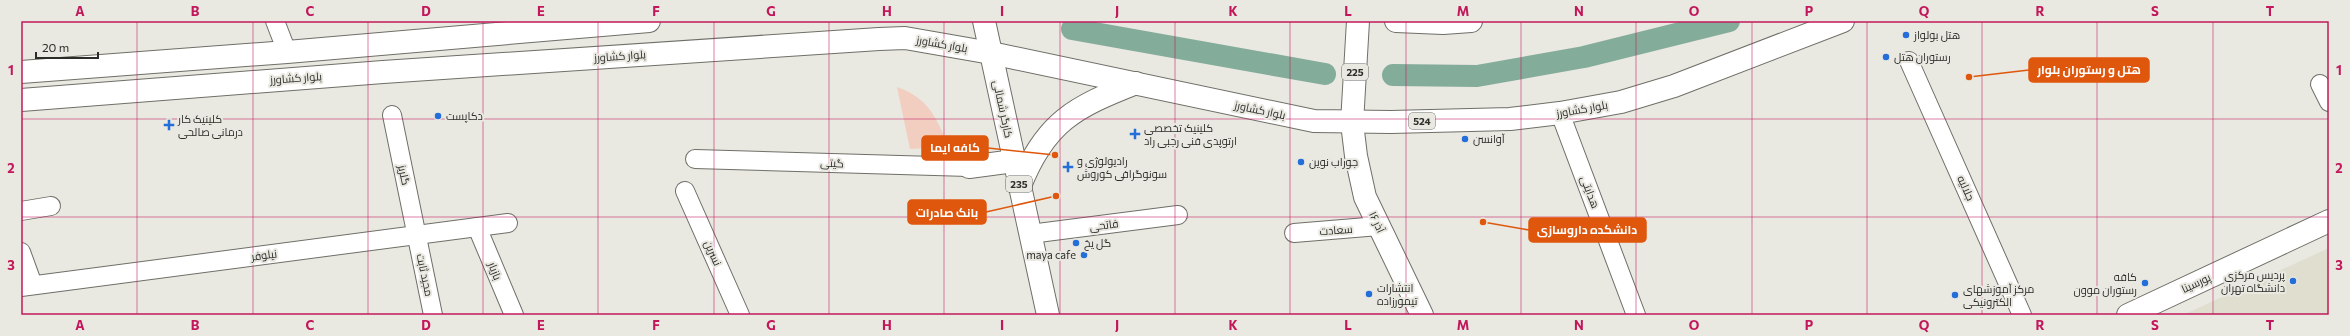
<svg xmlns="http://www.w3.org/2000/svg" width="2350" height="336" font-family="Commissioner,Cairo,sans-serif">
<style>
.built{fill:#dfdecf}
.green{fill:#f2cec1}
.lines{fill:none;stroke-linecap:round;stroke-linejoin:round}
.canal{stroke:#84ac9a;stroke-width:22}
.street-casing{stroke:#6f6f68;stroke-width:20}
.secondary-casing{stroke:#6f6f68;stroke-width:24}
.primary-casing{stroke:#6f6f68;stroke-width:24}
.street{stroke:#fff;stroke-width:18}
.secondary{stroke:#fff;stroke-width:22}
.primary{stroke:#fff;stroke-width:22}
.grid{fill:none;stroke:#c2185b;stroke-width:1;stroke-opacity:0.55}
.poi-dot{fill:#236ed9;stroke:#e9e8e1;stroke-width:1.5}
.labels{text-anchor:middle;stroke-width:4;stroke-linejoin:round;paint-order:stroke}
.shield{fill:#e9e8e1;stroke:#656460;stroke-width:1}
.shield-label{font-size:10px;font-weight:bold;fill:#2c2c29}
.poi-label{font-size:11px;fill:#2c2c29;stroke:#e9e8e1;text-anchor:start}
.street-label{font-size:11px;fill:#2c2c29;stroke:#e9e8e1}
.leader{fill:none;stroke:#df570d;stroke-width:1.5}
.callout-dot{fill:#df570d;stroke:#e9e8e1;stroke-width:1.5}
.callout{fill:#df570d;stroke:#df570d;stroke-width:1.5}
.callout-label{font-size:12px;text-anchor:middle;font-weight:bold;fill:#fff}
.neatline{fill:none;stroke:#c2185b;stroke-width:1.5}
.grid-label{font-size:13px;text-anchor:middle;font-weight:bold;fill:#c2185b}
</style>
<rect width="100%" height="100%" fill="#e9e8e1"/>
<!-- built -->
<path class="built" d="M2329,248V315H2183Z"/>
<!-- green -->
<path class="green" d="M897,87C930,99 936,118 949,147L910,149Z"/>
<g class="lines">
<!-- canal -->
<g class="canal">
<path d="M1072,29L1325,74"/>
<path d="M1393,75L1477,76L1584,57L1729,21"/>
</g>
<!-- street casing -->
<g class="street-casing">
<g id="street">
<path d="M275,21L287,52"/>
<path d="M1909,61L2022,315"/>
<path d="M2320,84L2329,102"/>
<path d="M1560,113L1636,315"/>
<path d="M392,115L433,315"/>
<path d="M695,159L969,167"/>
<path d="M685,191L740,315"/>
<path d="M21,211L51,206"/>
<path d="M477,227L514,315"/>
<path d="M1294,233L1379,226"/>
<path d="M1030,234L1178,215"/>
<path d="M21,252L33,285"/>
<path d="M21,287L508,223"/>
</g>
</g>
<!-- secondary casing -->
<g class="secondary-casing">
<g id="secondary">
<path d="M21,72L287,52L649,21"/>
<path d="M21,100L383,72L879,39L905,38L991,53"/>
<path d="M1352,123L1356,156L1365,197L1422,315"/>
<path d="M2128,315L2329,221"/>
</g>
</g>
<!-- primary casing -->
<g class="primary-casing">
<g id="primary">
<path d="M984,21L1048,315"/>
<path d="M1396,21L1443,23L1471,21"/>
<path d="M991,53L1314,121L1391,122L1510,119L1560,113L1621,102L1674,86L1843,21"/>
<path d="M1352,123L1358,21"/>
<path d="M969,167L1014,161"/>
<path d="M1020,186C1045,122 1075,107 1136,83"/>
</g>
</g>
<!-- street -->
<use href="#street" class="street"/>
<!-- secondary -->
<use href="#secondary" class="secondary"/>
<!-- primary -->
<use href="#primary" class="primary"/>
</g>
<!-- grid -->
<path class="grid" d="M137,21V315M253,21V315M368,21V315M483,21V315M598,21V315M714,21V315M829,21V315M944,21V315M1060,21V315M1175,21V315M1290,21V315M1406,21V315M1521,21V315M1636,21V315M1752,21V315M1867,21V315M1982,21V315M2097,21V315M2213,21V315M21,119H2329M21,217H2329"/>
<!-- markers -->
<g class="poi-dot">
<circle cx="1906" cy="35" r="4"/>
<circle cx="1886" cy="57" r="4"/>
<circle cx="438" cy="116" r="4"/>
<path d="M167 119h4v4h4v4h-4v4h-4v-4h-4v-4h4z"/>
<path d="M1133 128h4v4h4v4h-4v4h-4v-4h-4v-4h4z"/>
<circle cx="1465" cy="139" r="4"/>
<circle cx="1301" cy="162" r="4"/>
<path d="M1066 161h4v4h4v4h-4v4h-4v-4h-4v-4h4z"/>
<circle cx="1076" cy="243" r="4"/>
<circle cx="1084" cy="255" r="4"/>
<circle cx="2293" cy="281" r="4"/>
<circle cx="2145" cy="283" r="4"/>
<circle cx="1369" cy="294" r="4"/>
<circle cx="1955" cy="295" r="4"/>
</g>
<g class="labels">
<!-- shield labels -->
<g class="shield">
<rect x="1342" y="64" width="26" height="16" rx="3"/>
<rect x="1409" y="113" width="26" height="16" rx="3"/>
<rect x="1006" y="176" width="26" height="16" rx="3"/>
</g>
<g class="shield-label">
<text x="1355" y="76">225</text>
<text x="1422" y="125">524</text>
<text x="1019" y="188">235</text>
</g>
<!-- poi labels -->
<g class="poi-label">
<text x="1914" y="39">هتل بولواز</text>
<text x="1894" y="61">رستوران هتل</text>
<text x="446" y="120">دکاپست</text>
<text x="178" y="123">کلینیک کار<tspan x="178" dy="13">درمانی صالحی</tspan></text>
<text x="1144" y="132">کلینیک تخصصی<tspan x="1144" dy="13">ارتوپدی فنی رجبی راد</tspan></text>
<text x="1473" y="143">آوانسن</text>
<text x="1077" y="165">رادیولوژی و<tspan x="1077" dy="13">سونوگرافی کوروش</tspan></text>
<text x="1309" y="166">جوراب نوین</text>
<text x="1084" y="247">گل یخ</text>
<text x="1076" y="259" text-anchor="end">maya cafe</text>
<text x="2285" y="279" text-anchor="end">پردیس مرکزی<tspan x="2285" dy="13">دانشگاه‌ تهران</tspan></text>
<text x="2137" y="281" text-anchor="end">کافه<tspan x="2137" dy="13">رستوران موون</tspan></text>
<text x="1377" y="292">انتشارات<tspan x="1377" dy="13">تیمورزاده</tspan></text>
<text x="1963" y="293">مرکز آموزشهای<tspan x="1963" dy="13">الکترونیکی</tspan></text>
</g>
<!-- street labels -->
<g class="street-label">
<text transform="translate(942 44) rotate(10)" y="4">بلوار کشاورز</text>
<text transform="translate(620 56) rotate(-4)" y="4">بلوار کشاورز</text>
<text transform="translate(296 78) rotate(-4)" y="4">بلوار کشاورز</text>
<text transform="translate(1003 109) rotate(78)" y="4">کارگر شمالی</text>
<text transform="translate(1582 109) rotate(-10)" y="4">بلوار کشاورز</text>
<text transform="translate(1260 110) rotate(12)" y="4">بلوار کشاورز</text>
<text transform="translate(832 163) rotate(2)" y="4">گیتی</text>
<text transform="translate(404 175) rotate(78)" y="4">گلریز</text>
<text transform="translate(1966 188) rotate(66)" y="4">جلالیه</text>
<text transform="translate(1590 192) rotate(69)" y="4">هدایتی</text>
<text transform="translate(1377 222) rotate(65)" y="4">۱۶ آذر</text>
<text transform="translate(1104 225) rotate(-7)" y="4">فاتحی</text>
<text transform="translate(1336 230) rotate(-4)" y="4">سعادت</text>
<text transform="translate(713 253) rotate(66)" y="4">نسرین</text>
<text transform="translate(264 255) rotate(-7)" y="4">نیلوفر</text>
<text transform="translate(495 271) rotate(68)" y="4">بازیار</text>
<text transform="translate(425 275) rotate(78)" y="4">مجید ثابت</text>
<text transform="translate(2196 283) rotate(-25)" y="4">پورسینا</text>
</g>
</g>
<!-- callouts -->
<path class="leader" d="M1969 77L2029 70M1055 155L988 148M1056 196L986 212M1483 222L1529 230"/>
<g class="callout-dot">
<circle cx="1969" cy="77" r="4"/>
<circle cx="1055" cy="155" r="4"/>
<circle cx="1056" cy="196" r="4"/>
<circle cx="1483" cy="222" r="4"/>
</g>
<g class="callout">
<rect x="2029" y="58" width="120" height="24" rx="4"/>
<rect x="922" y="136" width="66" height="24" rx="4"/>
<rect x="908" y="200" width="78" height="24" rx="4"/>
<rect x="1529" y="218" width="117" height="24" rx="4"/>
</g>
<g class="callout-label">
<text x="2089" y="74">هتل و رستوران بلوار</text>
<text x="955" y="152">کافه ایما</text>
<text x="947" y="217">بانک صادرات</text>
<text x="1587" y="234">دانشکده داروسازی</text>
</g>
<!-- border -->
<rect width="2350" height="336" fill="none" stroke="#e9e8e1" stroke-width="44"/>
<!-- scale -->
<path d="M36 52v6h62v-6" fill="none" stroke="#2c2c29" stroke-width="2"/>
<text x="42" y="52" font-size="12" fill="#2c2c29" stroke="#e9e8e1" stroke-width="3" paint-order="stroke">20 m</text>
<rect x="22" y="22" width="2306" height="292" class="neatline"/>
<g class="grid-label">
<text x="80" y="16">A</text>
<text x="195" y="16">B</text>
<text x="310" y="16">C</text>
<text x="426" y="16">D</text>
<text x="541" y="16">E</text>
<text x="656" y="16">F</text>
<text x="771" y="16">G</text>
<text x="887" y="16">H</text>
<text x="1002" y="16">I</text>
<text x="1117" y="16">J</text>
<text x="1233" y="16">K</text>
<text x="1348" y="16">L</text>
<text x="1463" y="16">M</text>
<text x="1579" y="16">N</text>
<text x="1694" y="16">O</text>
<text x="1809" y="16">P</text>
<text x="1924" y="16">Q</text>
<text x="2040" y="16">R</text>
<text x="2155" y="16">S</text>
<text x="2270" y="16">T</text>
<text x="11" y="75">1</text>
<text x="2339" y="75">1</text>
<text x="11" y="173">2</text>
<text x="2339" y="173">2</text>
<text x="11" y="270">3</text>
<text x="2339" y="270">3</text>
<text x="80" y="330">A</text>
<text x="195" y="330">B</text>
<text x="310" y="330">C</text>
<text x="426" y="330">D</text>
<text x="541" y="330">E</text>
<text x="656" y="330">F</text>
<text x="771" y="330">G</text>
<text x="887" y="330">H</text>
<text x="1002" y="330">I</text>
<text x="1117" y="330">J</text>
<text x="1233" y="330">K</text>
<text x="1348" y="330">L</text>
<text x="1463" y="330">M</text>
<text x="1579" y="330">N</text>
<text x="1694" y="330">O</text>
<text x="1809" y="330">P</text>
<text x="1924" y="330">Q</text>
<text x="2040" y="330">R</text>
<text x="2155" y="330">S</text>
<text x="2270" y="330">T</text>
</g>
</svg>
